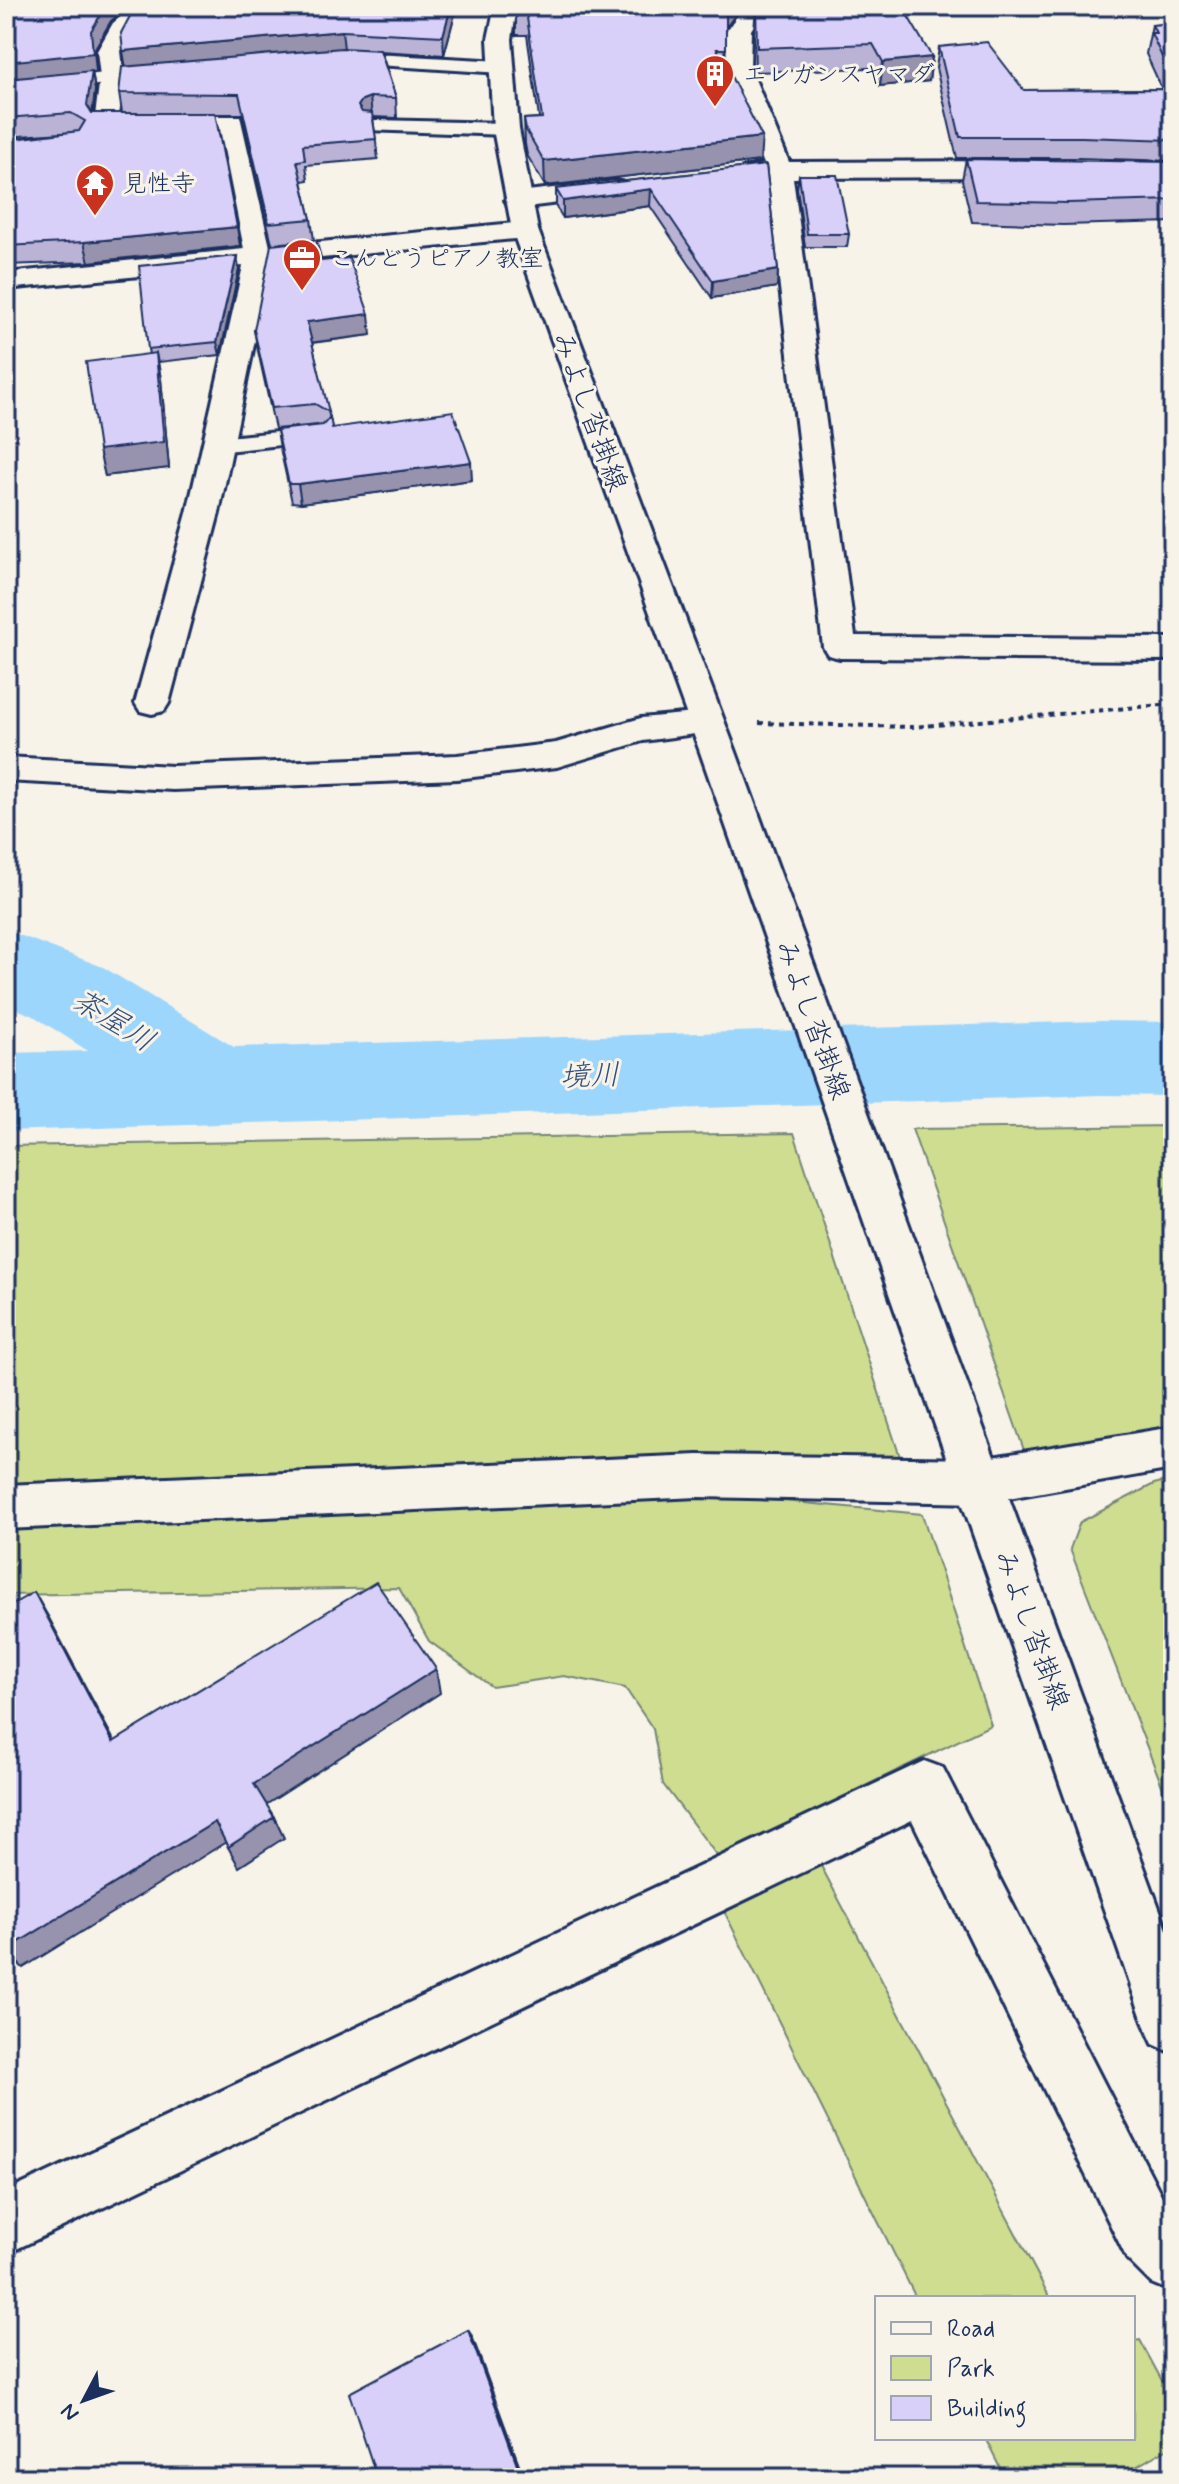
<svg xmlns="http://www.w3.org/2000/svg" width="1179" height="2484" font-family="Mynerve,'Klee One',sans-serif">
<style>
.green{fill:#cfdd90;stroke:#758677;stroke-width:2}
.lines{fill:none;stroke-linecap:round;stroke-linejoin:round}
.river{fill:#9dd6fd;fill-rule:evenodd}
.service-casing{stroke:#1b2f5e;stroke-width:6}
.minor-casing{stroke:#1b2f5e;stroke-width:6}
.secondary-casing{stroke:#1b2f5e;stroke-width:6}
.path{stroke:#1b2f5e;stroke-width:4;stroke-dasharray:5 5;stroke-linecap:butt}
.service{fill:#f7f3e8;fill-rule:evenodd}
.minor{fill:#f7f3e8;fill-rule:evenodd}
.secondary{fill:#f7f3e8;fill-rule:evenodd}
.wall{fill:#bab3d6;stroke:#1b2f5e;stroke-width:2}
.shaded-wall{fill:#9792ae;stroke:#1b2f5e;stroke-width:2}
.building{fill:#d8d0f9;stroke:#1b2f5e;stroke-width:2}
.labels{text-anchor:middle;stroke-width:6;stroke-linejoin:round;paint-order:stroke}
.far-poi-label{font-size:24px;fill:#1b2f5e;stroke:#f7f3e8;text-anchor:start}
.street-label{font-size:28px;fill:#1b2f5e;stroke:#f7f3e8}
.water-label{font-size:30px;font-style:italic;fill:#35507e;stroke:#f7f3e8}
</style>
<rect width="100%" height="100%" fill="#f7f3e8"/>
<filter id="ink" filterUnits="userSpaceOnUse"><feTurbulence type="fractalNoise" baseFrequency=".0125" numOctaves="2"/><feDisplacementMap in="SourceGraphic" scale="16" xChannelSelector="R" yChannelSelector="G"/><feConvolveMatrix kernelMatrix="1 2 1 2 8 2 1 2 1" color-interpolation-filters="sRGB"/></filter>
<g filter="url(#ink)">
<!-- green -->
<g class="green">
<path d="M1173,1126V1434L1026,1456L912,1129Z"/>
<path d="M794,1133L900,1457C602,1460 304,1472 6,1487V1146Z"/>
<path d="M1173,1479V1814L1070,1549L1080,1522L1154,1484Z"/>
<path d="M676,1491L922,1514L991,1725L718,1857L663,1784L653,1729L625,1688L564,1676L492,1687L429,1641L399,1588L6,1595V1522Z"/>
<path d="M820,1864L1050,2298H916L724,1911Z"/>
<path d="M1140,2340L1173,2401V2445L1117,2478H1005L985,2438H1133V2341Z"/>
</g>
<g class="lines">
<!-- river -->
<path class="river" d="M6,930L103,967L234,1047L1102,1021L1173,1022V1096L1102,1095L6,1131V1053L88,1051L35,1017L6,1004Z"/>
<!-- service casing -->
<g class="service-casing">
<g id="service">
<path d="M337,52L502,61L511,67L502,73L330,62L328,58Z"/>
<path d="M145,69L152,71L154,75L152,79L6,95V83Z"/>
<path d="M373,120L506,123L516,129L506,135L366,130L363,126L366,122Z"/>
<path d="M317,428L325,430L329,435L325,440L218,452L210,450L206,445L210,440L218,438Z"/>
</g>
</g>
<!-- minor casing -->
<g class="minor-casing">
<g id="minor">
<path d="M134,6H159L131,32L121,51L124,77L119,116H240L270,247L525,222L534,224L538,230L534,236L525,238L271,263L219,513L169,703L164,711L152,714L140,711L135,703L187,513L243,266L6,289V273L244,249L220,129L106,131L97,129L94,124L100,77L97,51L113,23Z"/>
<path d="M744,6H766L751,30L750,67L789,162L1023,161L1032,164L1036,169L1032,174L1023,177L793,178L855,636L1173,638V660L840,658L828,655L823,647L767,179L743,178L739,173L743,168L764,164L726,67L727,30Z"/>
<path d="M616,181L625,183L629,189L625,195L518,208L509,206L505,200L509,194L518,192Z"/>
<path d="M705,712L717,715L723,723L717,731L643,741L557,767L457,779L173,790L6,781V757L173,766L457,755L556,743L641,718Z"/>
<path d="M1173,1427V1469L980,1503L698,1497L6,1529V1485L698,1455L980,1459Z"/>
<path d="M924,1761L943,1768L1173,2218V2292L1151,2283L1127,2259L912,1820L6,2254V2192Z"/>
</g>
</g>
<!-- secondary casing -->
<g class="secondary-casing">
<path id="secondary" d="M495,6H517L512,39L519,129L538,230L736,752L1173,1946V2053L1153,2044L1144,2024L700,752L512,230L493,129L488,39Z"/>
</g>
<!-- path -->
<path class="path" d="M759,723L912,727L1173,704"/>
<!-- service -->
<use href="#service" class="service"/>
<!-- minor -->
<use href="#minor" class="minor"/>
<!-- secondary -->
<use href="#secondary" class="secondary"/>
</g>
<!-- wall -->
<g class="wall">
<path d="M6,6H130L111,21L94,50L96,72H92L95,90L92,113H122L119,93L126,67L123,51L457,6L444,55L381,51L396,98L397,118L373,117L378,159L306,165L308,180L302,181L311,219L314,240L272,244L242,114H215L240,246L89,262L6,265V140L76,132L6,137Z"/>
<path d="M516,6H742L726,28L725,66L760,161L545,186L527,155L525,144L524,119L539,118L527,35H516Z"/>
<path d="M756,7L932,57L929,81L880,86L870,68L755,72L754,31Z"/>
<path d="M1173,23V161L1077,158H957L936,68L939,47L1024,90L1162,89L1146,54L1152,25Z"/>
<path d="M966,159L1173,162V222L1063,225L972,222L962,180Z"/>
<path d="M766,165L778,270L777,287L712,298L650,206L563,218L556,207V189Z"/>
<path d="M799,175L849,234L847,247H805L797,188Z"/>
<path d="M239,269L220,355L158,362L161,379L169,468L105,476L99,450L149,354L148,349Z"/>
<path d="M254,330L371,335L312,343L332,428L472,480L301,503L292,502L280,448L277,430L318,425L275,429L258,351Z"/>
</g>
<!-- shaded-wall -->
<g class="shaded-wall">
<path d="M106,6H130L111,21L94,50L96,72H92L95,90L91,124L87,105L6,81V62Z"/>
<path d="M451,6H457L444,55L443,36Z"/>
<path d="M726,6H742L724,30Z"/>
<path d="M342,31L344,49L126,69L123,51Z"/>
<path d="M932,57L929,81L880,86L883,62Z"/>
<path d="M370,97L372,117L364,120L358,106L362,100Z"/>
<path d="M762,137L760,161L545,186L544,161Z"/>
<path d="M651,189L650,206L563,218V201Z"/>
<path d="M237,227L240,246L89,262L84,242Z"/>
<path d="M237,256L239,269L220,355L217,342Z"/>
<path d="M778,270L777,287L712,298L713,281Z"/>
<path d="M369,314L371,335L309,343L307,322Z"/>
<path d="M156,353L161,379L169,468L105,476L99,450Z"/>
<path d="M471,462L472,480L301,503L298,484Z"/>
<path d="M34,1592L49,1618L127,1765L113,1742Z"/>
<path d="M436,1669L440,1693L264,1806L254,1784Z"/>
<path d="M274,1817L284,1838L239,1867L228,1847Z"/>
<path d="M215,1822L226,1842L23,1968L6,1952V1950Z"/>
<path d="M468,2330L472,2336L524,2478H522Z"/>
</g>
<!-- building -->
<g class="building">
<path d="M6,6H106L91,31L93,53L6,62Z"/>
<path d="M140,6H451L443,36L342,31L123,51L121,33L130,16Z"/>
<path d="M516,6H726V49H717L762,137L544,161L526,130L524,119L542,118L526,11L515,12Z"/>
<path d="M756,6H902L932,57L883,62L873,44L757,48Z"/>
<path d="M1173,23V81L1151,33H1156L1152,25Z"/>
<path d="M987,42L1024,90L1173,89V140L1082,137H960L939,47Z"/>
<path d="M342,48L380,50L396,98L370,97L362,100L358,106L362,112L372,113L376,139L303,145L305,160L297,161L311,219L269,223L239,94L119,93L122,67Z"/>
<path d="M92,71L87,105L92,113H215L237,227L84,242L6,246V140L79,131L85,121L71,113L6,118V79Z"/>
<path d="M966,159L1173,162V170L1170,169L1173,177V200L1068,203L976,201Z"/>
<path d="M766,165L778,270L713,281L651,189L563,201L556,189Z"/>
<path d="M799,175H837L849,234H807Z"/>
<path d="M316,240L322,261L349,258L369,314L307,322L329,412L315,404L272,408L254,330L271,245Z"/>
<path d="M237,256L217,342L148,349L139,266Z"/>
<path d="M156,353L164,442L99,450L86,362Z"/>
<path d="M453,411L471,462L298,484H289L277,430L323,425L330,417L332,428Z"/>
<path d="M376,1582L436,1669L254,1784L274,1817L228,1847L215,1822L6,1950V1608L34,1592L113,1742Z"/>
<path d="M468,2330L522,2478H377L349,2393Z"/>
</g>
</g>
<!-- icons -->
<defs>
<g id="building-pin" transform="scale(2)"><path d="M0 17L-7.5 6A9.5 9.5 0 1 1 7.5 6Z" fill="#c8321e" stroke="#f7f3e8"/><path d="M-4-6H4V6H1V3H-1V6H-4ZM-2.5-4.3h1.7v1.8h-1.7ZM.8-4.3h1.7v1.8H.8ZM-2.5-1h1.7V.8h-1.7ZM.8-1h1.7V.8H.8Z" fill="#fff"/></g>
<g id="temple-pin" transform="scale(2)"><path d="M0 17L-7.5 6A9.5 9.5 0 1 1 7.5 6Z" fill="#c8321e" stroke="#f7f3e8"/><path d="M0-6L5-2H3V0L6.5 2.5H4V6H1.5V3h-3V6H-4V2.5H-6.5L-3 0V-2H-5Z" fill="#fff"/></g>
<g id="office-pin" transform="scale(2)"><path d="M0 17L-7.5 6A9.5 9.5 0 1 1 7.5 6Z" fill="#c8321e" stroke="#f7f3e8"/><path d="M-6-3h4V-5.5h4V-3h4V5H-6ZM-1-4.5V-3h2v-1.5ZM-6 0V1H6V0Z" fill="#fff"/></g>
</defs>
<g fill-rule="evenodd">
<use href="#building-pin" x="715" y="74"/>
<use href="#temple-pin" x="95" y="183"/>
<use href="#office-pin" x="302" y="258"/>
</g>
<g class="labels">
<!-- far-poi labels -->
<g class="far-poi-label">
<text x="743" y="82">エレガンスヤマダ</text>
<text x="123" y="191">見性寺</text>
<text x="330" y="266">こんどうピアノ教室</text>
</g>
<!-- street labels -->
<g class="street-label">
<text transform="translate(591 411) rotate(70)" y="10">みよし沓掛線</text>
<text transform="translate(814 1019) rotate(70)" y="10">みよし沓掛線</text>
<text transform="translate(1033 1629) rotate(70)" y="10">みよし沓掛線</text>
</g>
<!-- water labels -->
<g class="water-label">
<text transform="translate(114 1020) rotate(32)" y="10">茶屋川</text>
<text transform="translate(590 1075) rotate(-2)" y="10">境川</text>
</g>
</g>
<!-- margin -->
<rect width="1179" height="2484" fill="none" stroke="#f7f3e8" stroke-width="32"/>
<rect x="16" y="16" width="1147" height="2452" fill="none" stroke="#1b2f5e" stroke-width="3" filter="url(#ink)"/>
<!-- legend -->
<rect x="875" y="2296" width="260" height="144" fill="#f7f3e8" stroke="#9fa5b1" stroke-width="2"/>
<rect x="891" y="2322" width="40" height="12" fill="#f7f3e8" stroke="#9fa5b1" stroke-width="2"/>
<text x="947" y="2336" font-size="24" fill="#1b2f5e">Road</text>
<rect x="891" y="2356" width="40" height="24" fill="#cfdd90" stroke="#9fa5b1" stroke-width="2"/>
<text x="947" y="2376" font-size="24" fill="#1b2f5e">Park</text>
<rect x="891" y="2396" width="40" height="24" fill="#d8d0f9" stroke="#9fa5b1" stroke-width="2"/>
<text x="947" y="2416" font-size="24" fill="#1b2f5e">Building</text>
<!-- north arrow -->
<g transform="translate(84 2400) rotate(229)" stroke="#f7f3e8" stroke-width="6" paint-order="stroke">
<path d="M0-6L14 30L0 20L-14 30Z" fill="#1b2f5e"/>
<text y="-12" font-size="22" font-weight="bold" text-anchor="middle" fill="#1b2f5e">N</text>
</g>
</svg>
